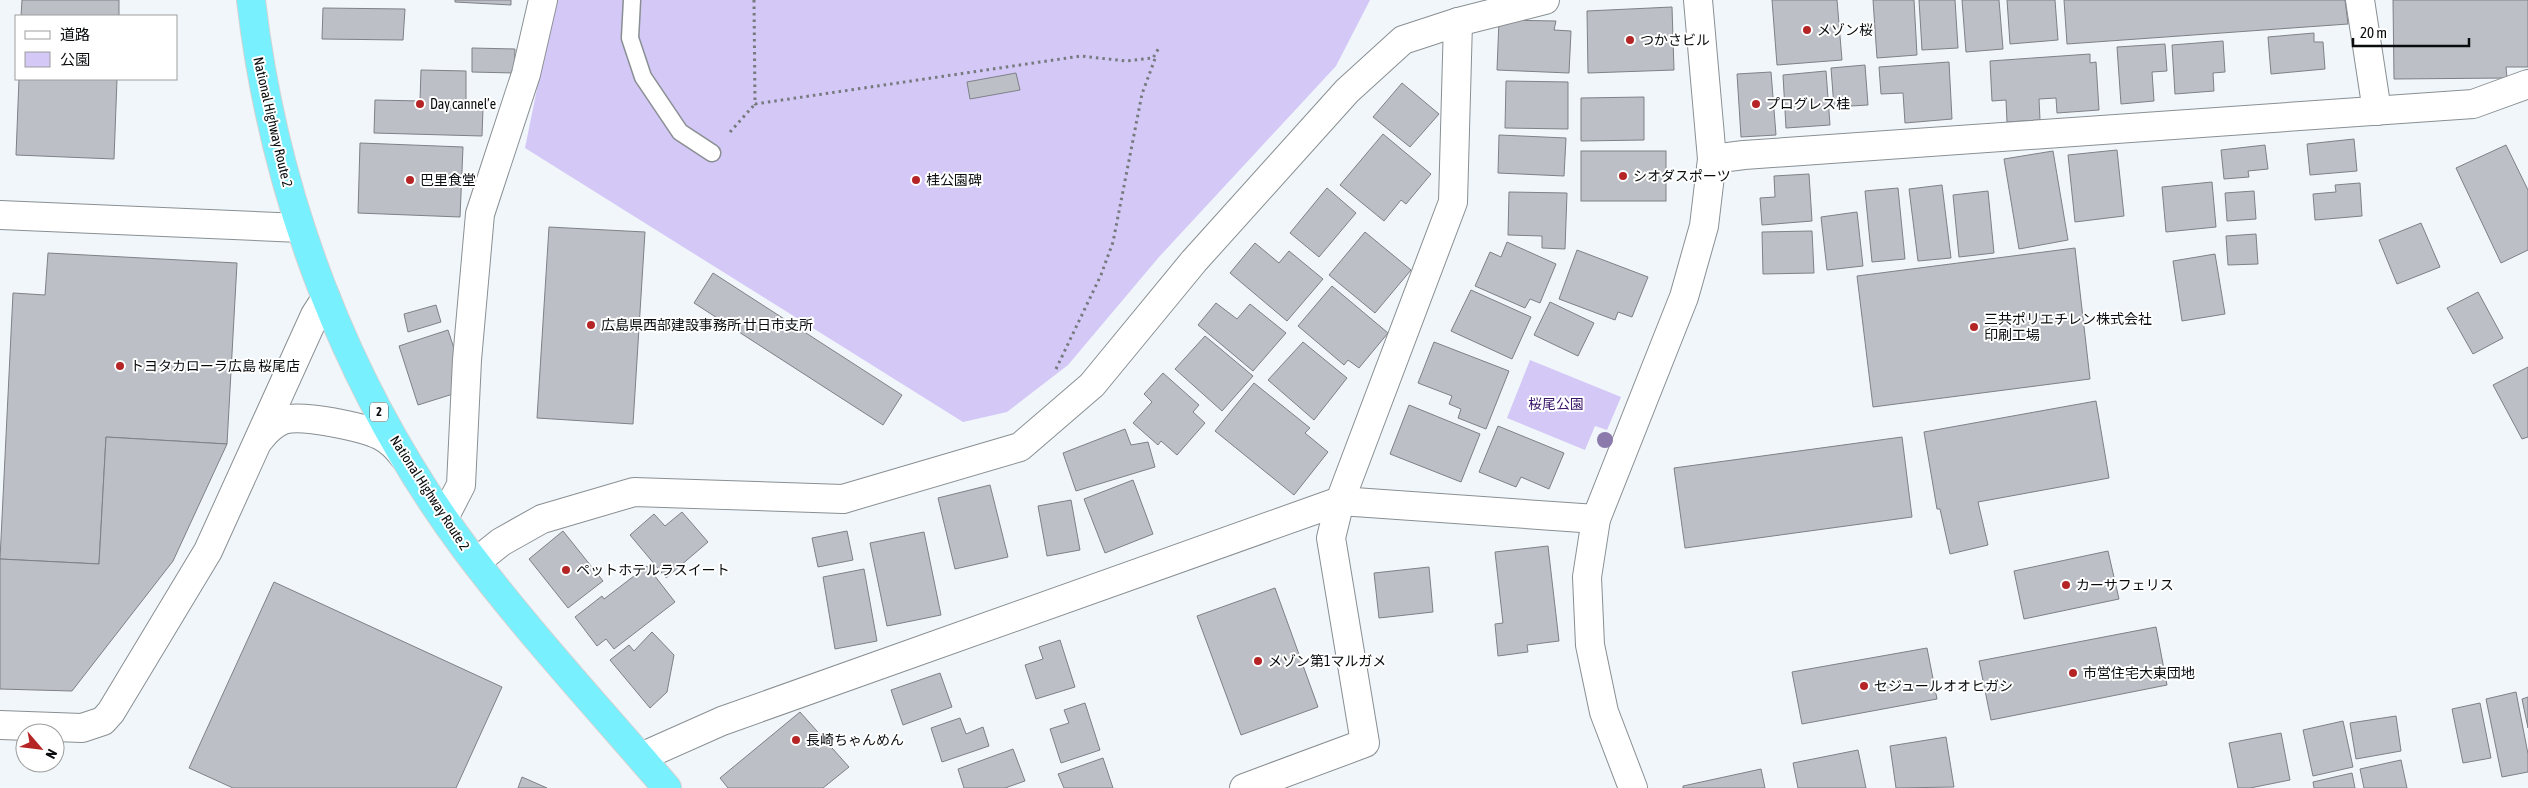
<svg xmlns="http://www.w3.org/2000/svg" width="2528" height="788" font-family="'Asap Condensed','Noto Sans JP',sans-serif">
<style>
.green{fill:#d4c8f7}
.building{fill:#bcbfc5;stroke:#7e8187}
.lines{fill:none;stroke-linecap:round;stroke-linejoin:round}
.service-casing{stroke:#898f92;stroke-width:19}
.minor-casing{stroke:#898f92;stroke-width:30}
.tertiary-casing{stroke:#898f92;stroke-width:30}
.trunk-casing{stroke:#d3d3d3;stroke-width:30}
.path{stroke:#767a7d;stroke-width:3;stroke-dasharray:2.5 4;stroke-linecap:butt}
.service{stroke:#fff;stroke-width:16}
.minor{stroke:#fff;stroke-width:28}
.tertiary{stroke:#fff;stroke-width:28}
.trunk{stroke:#78f0fe;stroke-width:28}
.tree{fill:#8b7aab}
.poi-dot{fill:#b52525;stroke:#fff;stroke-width:2}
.labels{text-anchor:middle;stroke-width:4;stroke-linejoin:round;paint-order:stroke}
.shield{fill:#fff;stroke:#545556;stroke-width:1}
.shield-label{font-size:12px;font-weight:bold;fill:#0a0c0d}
.poi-label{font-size:14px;fill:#0a0c0d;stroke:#fff;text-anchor:start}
.street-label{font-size:14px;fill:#0a0c0d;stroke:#fff}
.park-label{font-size:14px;fill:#38146a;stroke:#fff}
</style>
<rect width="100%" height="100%" fill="#f0f6fa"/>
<!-- green -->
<g class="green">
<path d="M555,0H1370L1336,66L1159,257L1068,365L1007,412L963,422L525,148Z"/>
<path d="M1530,360L1621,397L1607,430L1595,426L1585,450L1507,418Z"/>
</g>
<!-- building -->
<g class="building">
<path d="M22,0H119V16H21Z"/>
<path d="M455,0H511V5L455,2Z"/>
<path d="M1772,0H1837L1842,60L1777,65Z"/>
<path d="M1873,0H1914L1917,55L1877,58Z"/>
<path d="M1919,0H1955L1958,48L1922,50Z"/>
<path d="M1962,0H1999L2003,49L1966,52Z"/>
<path d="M2007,0H2055L2058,40L2010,44Z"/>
<path d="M2064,0H2345L2348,24L2067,44Z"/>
<path d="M2393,0H2528V67H2506L2507,78L2394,79Z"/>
<path d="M1672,7L1674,70L1588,73L1587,11Z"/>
<path d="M323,8L405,9L403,40L322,39Z"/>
<path d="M1499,20L1556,21L1554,30L1571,31L1569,73L1497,70Z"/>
<path d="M2314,33V42H2323L2325,69L2271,74L2268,37Z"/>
<path d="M2223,41L2225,72L2213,73L2214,91L2175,94L2172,45Z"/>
<path d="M2165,44L2167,71L2152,72L2154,101L2121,104L2117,47Z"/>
<path d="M472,48L515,49L514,73L472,72Z"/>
<path d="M2090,54V63L2096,62L2099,110L2057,113L2056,98L2039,99L2040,120L2007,122L2006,100L1992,101L1990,61Z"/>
<path d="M1949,62L1952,119L1905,123L1903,93L1881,94L1879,67Z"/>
<path d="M1865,65L1868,105L1834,107L1831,68Z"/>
<path d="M421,70L466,71V107L483,108L482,136L374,133L375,100L420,101Z"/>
<path d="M1826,71L1830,125L1786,128L1783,75Z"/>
<path d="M1771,72L1776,135L1741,137L1737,74Z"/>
<path d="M1016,73L1020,90L970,99L967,82Z"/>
<path d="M19,79H117L114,159L16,155Z"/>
<path d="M1506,81L1568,82V129L1505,128Z"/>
<path d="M1402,83L1439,114L1410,147L1373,117Z"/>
<path d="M1644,97V140L1581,141V98Z"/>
<path d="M1383,134L1431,174L1406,204L1401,200L1384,221L1340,185Z"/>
<path d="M1499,135L1566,138L1564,176L1498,173Z"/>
<path d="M2354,139L2357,171L2310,175L2307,144Z"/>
<path d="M360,143L463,147L460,217L358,213Z"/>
<path d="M2265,145L2268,169L2248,171L2249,177L2224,179L2221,150Z"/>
<path d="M2506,145L2528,190V250L2501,263L2456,168Z"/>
<path d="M2117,150L2124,216L2075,222L2068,155Z"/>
<rect x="1581" y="151" width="85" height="50"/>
<path d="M2053,151L2068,240L2019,249L2004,159Z"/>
<path d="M1809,174L1812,221L1762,225L1760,198L1775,197L1774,176Z"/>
<path d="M2212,182L2216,227L2166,232L2162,187Z"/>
<path d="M2360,183L2362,216L2315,220L2313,194L2336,192L2335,185Z"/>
<path d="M1942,185L1951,258L1918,261L1909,189Z"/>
<path d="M1327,188L1356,213L1319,257L1290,233Z"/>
<path d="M1898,188L1905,259L1872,262L1865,191Z"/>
<path d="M1988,191L1994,253L1959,257L1953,195Z"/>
<path d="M2254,191L2256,219L2227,221L2225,193Z"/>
<path d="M1509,192L1567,193L1565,249L1542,248V236L1508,235Z"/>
<path d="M1857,212L1863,266L1827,270L1821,217Z"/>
<path d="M2421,223L2440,267L2397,284L2379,240Z"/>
<path d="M549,227L645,232L633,424L537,418Z"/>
<path d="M1812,231L1814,273L1763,274L1762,232Z"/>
<path d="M1365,232L1411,270L1375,313L1329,275Z"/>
<path d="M2256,234L2258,264L2228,265L2226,236Z"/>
<path d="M1507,242L1556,264L1540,303L1530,299L1525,308L1475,286L1490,252L1501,257Z"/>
<path d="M1255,243L1279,263L1289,251L1323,279L1287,321L1230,273Z"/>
<path d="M2075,248L2090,379L1873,407L1857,276Z"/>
<path d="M1577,250L1648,277L1632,317L1618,312L1615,320L1559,299Z"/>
<path d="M48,253L237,263L227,444L106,437L99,564L0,559L13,293L45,295Z"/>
<path d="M2215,254L2225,314L2182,321L2173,261Z"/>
<path d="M713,273L902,395L883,425L694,303Z"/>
<path d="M1332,286L1388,333L1359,368L1348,360L1344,365L1298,326Z"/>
<path d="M1471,290L1531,317L1512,359L1451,331Z"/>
<path d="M2478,292L2503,338L2473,354L2447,308Z"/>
<path d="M1550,302L1594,323L1578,356L1534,335Z"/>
<path d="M1216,303L1237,319L1250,304L1286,333L1253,371L1198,325Z"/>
<path d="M436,305L441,322L408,332L404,314Z"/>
<path d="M448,330L459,364L453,394L418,405L399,346Z"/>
<path d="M1205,336L1253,376L1222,411L1175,369Z"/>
<path d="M1303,342L1347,378L1314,420L1268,380Z"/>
<path d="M1434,342L1509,371L1486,429L1458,418L1461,409L1449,404L1452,396L1418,383Z"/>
<path d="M2528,367V437L2522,439L2493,385Z"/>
<path d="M1163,373L1199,405L1193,412L1205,423L1177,455L1161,441L1158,445L1133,423L1152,402L1144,394Z"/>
<path d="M1254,383L1310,428L1305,433L1328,452L1294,495L1215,431Z"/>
<path d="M2096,401L2109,478L1978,502L1988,545L1950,554L1940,509H1937L1924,432Z"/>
<path d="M1409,405L1480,434L1461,482L1390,454Z"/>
<path d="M1498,426L1564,453L1549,489L1521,477L1516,487L1479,472Z"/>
<path d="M1125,429L1131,445L1148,442L1155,467L1076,491L1063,453Z"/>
<path d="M106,437L227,444L173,561L72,691L0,689V559L99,564Z"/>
<path d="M1902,437L1912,517L1685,548L1674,468Z"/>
<path d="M1133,480L1153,534L1105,553L1084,499Z"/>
<path d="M990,485L1008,557L955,569L938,498Z"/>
<path d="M1071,500L1080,550L1047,556L1038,506Z"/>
<path d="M682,512L708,542L666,578L630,535L654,514L665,526Z"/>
<path d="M563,531L603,581L568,608L529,559Z"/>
<path d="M847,531L853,560L818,567L812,538Z"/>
<path d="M924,532L941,615L887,626L870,543Z"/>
<path d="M1548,546L1559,641L1527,645L1528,652L1498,656L1495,624L1503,623L1495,552Z"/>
<path d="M2108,551L2119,599L2024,619L2014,571Z"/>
<path d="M647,566L675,602L614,649L606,639L597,646L575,617L602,596L604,599Z"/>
<path d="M1429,567L1433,612L1379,618L1374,573Z"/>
<path d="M864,569L877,641L835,649L823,577Z"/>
<path d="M274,582L502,687L456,788H233L189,768Z"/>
<path d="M1275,588L1318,707L1241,735L1197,616Z"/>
<path d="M2156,627L2167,685L1991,720L1979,661Z"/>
<path d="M652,632L674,655L667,692L650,708L610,660L629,645L634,651Z"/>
<path d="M1060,640L1075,687L1036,699L1025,665L1043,659L1039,647Z"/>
<path d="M1927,648L1937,699L1802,724L1792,672Z"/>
<path d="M940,673L952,707L903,725L891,690Z"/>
<path d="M2516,692L2528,754V772L2502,777L2486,699Z"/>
<path d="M2528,697V728L2522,699Z"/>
<path d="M1085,703L1100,750L1061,763L1050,729L1069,723L1064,710Z"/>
<path d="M2480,703L2491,758L2463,763L2452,709Z"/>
<path d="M800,712L849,767L823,788H728L720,778Z"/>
<path d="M2396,716L2401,751L2356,759L2350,723Z"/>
<path d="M960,718L966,734L983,727L989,746L942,762L931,728Z"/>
<path d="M2343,721L2353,767L2313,776L2303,730Z"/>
<path d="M2281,733L2290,780L2250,788H2238L2229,743Z"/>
<path d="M1946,737L1954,787L1896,788L1890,746Z"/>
<path d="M1013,749L1025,781L1005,788H964L958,769Z"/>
<path d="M1858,750L1866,788H1798L1793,763Z"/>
<path d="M1103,758L1113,788H1064L1058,774Z"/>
<path d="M2401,760L2407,788H2364L2360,769Z"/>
<path d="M1761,769L1765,788H1683V786Z"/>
<path d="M2352,773L2355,788H2314L2313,782Z"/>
<path d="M522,777L547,788H518Z"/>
</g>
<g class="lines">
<!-- service casing -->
<g class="service-casing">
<path id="service" d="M632,0L630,38L643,77L680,132L712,153"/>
</g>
<!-- minor casing -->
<g class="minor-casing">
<g id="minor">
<path d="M2360,0L2377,111"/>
<path d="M1712,159L1744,155L2473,104L2528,84"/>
<path d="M0,215L300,228"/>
<path d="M260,439C266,431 273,424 283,420C302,414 364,427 381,436C391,441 398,449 404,457"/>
<path d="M444,518L461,485L467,360L480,214L526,74L543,0"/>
<path d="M476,562L501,542L542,519L634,492L843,499L1020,447L1092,385L1194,261L1347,91L1403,40L1458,22L1545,0"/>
<path d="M0,725L82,728L103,721L111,712L208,551L315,315L326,298"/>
<path d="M1244,788L1365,743L1331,538L1340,501L1453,202L1458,22"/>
<path d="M1633,788L1604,712L1590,645L1587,577L1596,519L1684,297L1704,226L1712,159L1698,0"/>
</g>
</g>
<!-- tertiary casing -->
<g class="tertiary-casing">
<path id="tertiary" d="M641,757L722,721L1340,501L1596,519"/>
</g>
<!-- trunk casing -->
<g class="trunk-casing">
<path id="trunk" d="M251,0C274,198 347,390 467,551C529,633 600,710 667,788"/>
</g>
<!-- path -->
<g class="path">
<path d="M754,0L755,104L1081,56L1126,61L1153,58L1160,46"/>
<path d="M730,132L755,104"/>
<path d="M1056,369L1101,275L1113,242L1142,94L1156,56"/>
</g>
<!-- service -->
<use href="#service" class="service"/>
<!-- minor -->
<use href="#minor" class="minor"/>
<!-- tertiary -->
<use href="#tertiary" class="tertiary"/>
<!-- trunk -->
<use href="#trunk" class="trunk"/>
</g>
<!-- trees -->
<circle class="tree" cx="1605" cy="440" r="8"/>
<!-- markers -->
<g class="poi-dot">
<circle cx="1807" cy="30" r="5"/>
<circle cx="1630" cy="40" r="5"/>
<circle cx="420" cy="104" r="5"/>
<circle cx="1756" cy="104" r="5"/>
<circle cx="1623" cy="176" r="5"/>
<circle cx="410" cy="180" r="5"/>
<circle cx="916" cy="180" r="5"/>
<circle cx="591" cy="325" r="5"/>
<circle cx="1974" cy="327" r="5"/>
<circle cx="120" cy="366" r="5"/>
<circle cx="566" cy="570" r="5"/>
<circle cx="2066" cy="585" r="5"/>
<circle cx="1258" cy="661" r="5"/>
<circle cx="2073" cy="673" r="5"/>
<circle cx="1864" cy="686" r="5"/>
<circle cx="796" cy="740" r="5"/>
</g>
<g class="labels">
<!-- shield labels -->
<rect class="shield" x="370" y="402.5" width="18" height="19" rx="4"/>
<g class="shield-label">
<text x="379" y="416">2</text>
</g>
<!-- poi labels -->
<g class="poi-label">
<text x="1817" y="35">メゾン桜</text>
<text x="1640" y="45">つかさビル</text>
<text x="430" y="109">Day cannel’e</text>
<text x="1766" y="109">プログレス桂</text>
<text x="1633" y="181">シオダスポーツ</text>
<text x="420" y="185">巴里食堂</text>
<text x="926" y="185">桂公園碑</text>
<text x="1984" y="324">三共ポリエチレン株式会社<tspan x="1984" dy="16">印刷工場</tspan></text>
<text x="601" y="330">広島県西部建設事務所 廿日市支所</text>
<text x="130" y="371">トヨタカローラ広島 桜尾店</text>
<text x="576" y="575">ペットホテルラスイート</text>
<text x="2076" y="590">カーサフェリス</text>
<text x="1268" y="666">メゾン第1マルガメ</text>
<text x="2083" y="678">市営住宅大東団地</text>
<text x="1874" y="691">セジュールオオヒガシ</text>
<text x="806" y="745">長崎ちゃんめん</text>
</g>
<!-- street labels -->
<g class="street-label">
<text transform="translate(273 122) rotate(77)" y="5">National Highway Route 2</text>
<text transform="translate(430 493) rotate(57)" y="5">National Highway Route 2</text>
</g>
<!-- park labels -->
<g class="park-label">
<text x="1556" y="409">桜尾公園</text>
</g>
</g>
<!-- legend -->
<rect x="15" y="15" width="162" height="65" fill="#ffffff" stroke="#9d9e9e"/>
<rect x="25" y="31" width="25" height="8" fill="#ffffff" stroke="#9d9e9e"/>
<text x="60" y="40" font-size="15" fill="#0a0c0d">道路</text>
<rect x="25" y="52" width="25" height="15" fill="#d4c8f7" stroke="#9d9e9e"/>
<text x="60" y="65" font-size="15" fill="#0a0c0d">公園</text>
<!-- north arrow -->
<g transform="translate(40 748) rotate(118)"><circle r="24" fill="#ffffff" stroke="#9d9e9e"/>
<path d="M0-4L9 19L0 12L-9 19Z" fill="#b52525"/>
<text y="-8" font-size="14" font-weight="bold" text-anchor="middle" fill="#0a0c0d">N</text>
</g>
<!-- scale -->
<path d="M2353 38v8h116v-8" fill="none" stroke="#0a0c0d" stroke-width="2.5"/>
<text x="2360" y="38" font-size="15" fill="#0a0c0d" stroke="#ffffff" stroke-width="4" paint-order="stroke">20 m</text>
</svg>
